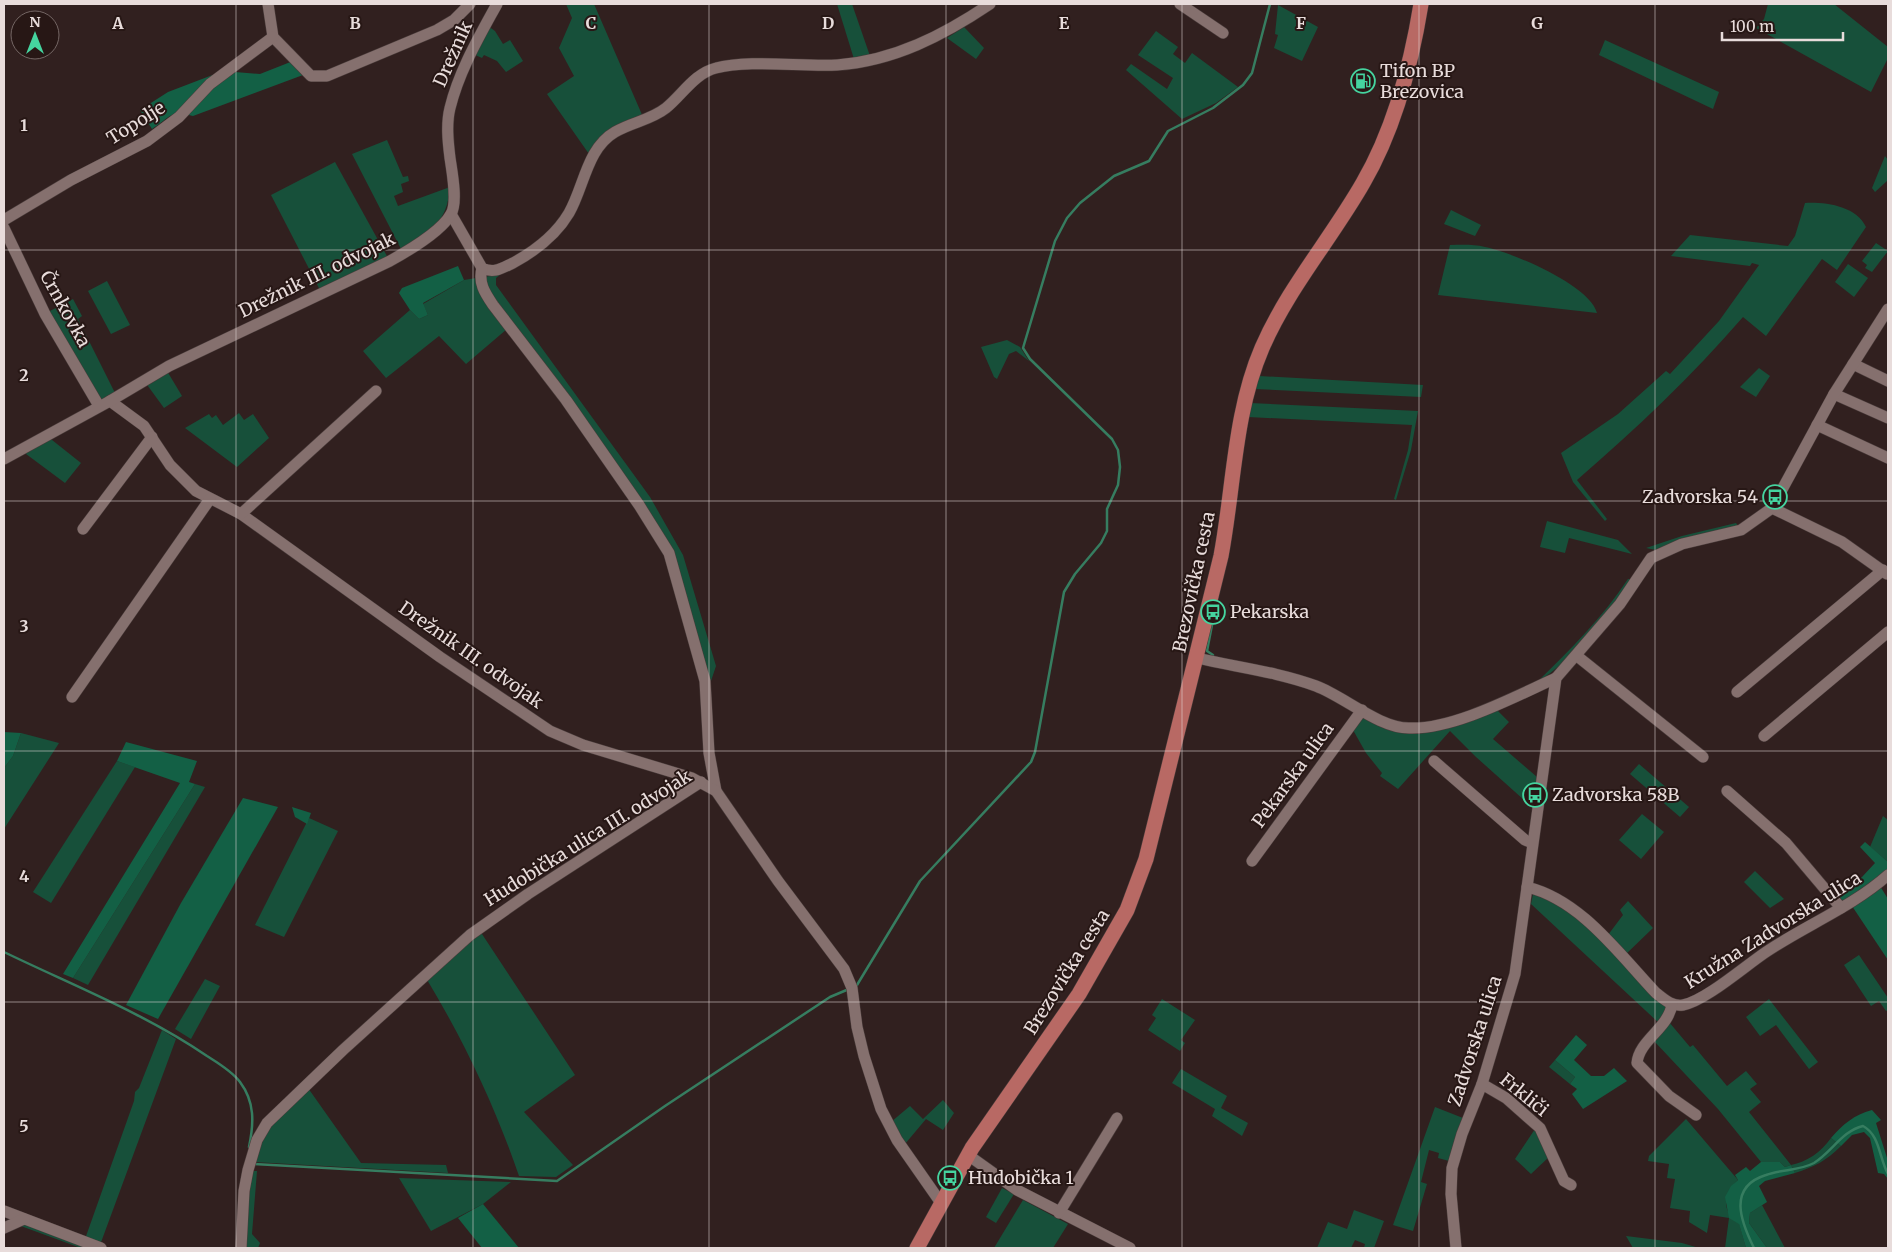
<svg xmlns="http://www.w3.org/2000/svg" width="1892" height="1252" font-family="Merriweather,serif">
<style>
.green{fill:#17503a}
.forest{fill:#136045}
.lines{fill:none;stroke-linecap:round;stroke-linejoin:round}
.stream{stroke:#367d60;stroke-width:2.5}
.minor-casing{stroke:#4a3c3b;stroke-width:12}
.major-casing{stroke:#4a3c3b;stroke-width:16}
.minor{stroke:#85706e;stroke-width:11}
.major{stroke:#b86964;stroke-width:15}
.grid{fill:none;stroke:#e8dcdb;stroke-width:1;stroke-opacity:0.55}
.labels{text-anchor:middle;stroke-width:4;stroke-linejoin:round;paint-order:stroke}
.street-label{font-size:18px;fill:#e8dcdb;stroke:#271715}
.poi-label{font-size:18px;fill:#e8dcdb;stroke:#271715;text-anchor:start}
.grid-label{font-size:16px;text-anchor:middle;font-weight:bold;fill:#e8dcdb;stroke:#271715;stroke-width:4;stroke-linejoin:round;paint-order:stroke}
</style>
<rect width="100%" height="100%" fill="#31201f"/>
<!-- green -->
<g class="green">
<path d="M566,4H594L643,117L589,154L547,94L574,76L559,48L572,18Z"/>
<path d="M837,4H852L870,56L854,59Z"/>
<path d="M1768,4H1834L1888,47V58L1871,92L1756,28L1764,19Z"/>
<path d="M1278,5L1318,27L1302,61L1274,48L1278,35L1275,34Z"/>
<path d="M488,26L495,31L503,44L510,40L523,61L506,72L497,61L484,55L482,58L473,54Z"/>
<path d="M964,27L984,48L976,59L947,38Z"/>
<path d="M1156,31L1178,47L1173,54L1185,63L1192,53L1238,87L1216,103L1182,119L1126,70L1131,64L1167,89L1173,78L1138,55Z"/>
<path d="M1605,40L1719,92L1713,109L1599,55Z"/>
<path d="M387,140L403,177L408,176L409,181L401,184L403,192L394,196L398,206L450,187C447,224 430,231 401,249L352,154Z"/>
<path d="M1885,156L1888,160V182L1887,181L1875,192L1872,188Z"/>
<path d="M335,162L388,258L320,290L271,195Z"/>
<path d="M1805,203C1826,202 1856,206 1866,227L1837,270L1822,259L1766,336L1743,317C1691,377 1637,428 1577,480L1607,519L1605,521L1573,482L1561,453L1618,414L1666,371L1670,374L1719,321L1759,265L1752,263L1750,266L1671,256L1690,235L1788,246L1795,236Z"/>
<path d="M1451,210L1481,225L1475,236L1444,224Z"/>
<path d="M1876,243L1888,251L1872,272L1865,268L1867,265L1862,261Z"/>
<path d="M1450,245C1461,245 1473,244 1485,247C1511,252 1590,285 1597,313L1438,295Z"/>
<path d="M1848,264L1868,278L1854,297L1835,282Z"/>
<path d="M501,274L496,278V285L650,497L683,555L716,666L709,687L677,569L495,303L484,277Z"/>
<path d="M476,278L507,329L466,364L439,336L386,378L363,351L410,310L419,319L428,315L423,304L464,280Z"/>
<path d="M107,281L130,325L111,334L88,291Z"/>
<path d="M73,299L82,316L78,319L115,393L101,403L48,312Z"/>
<path d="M1007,340L1020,347L1029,361L1016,351L1009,354L997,379L994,377L981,347Z"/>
<path d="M1759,368L1770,376L1756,397L1740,387Z"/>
<path d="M167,371L182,396L164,408L145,382Z"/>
<path d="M1259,376L1423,385L1421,397L1254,389Z"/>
<path d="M1250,403L1418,411L1411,450L1396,500L1394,499L1408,450L1412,425L1248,417Z"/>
<path d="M239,413L244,420L253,414L269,438L237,467L185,428L209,414L212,418L216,415L223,425Z"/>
<path d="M47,436L81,463L65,483L22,451Z"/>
<path d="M1547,521L1618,540L1632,554L1569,538L1565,553L1540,547Z"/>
<path d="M1736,523L1738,526L1681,539L1656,550L1646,548L1682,536Z"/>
<path d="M1628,579H1631C1612,611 1569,664 1537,682C1571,649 1602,618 1628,579Z"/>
<path d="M1496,709L1509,722L1493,739L1537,777L1532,807L1476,757L1450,731L1398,789L1380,776L1382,773L1366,753L1353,730L1361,718L1365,717L1397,731Z"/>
<path d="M21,733L59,743L4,829V768L13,756Z"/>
<path d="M117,761L135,767L51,903L33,892Z"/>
<path d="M1639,764L1689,807L1680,817L1630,774Z"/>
<path d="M195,784L205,787L88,985L73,978Z"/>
<path d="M1642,814L1664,832L1641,859L1619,840Z"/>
<path d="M1883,816L1888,820V862L1870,847Z"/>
<path d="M309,818L338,831L284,937L255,925Z"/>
<path d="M1755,871L1784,899L1770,908L1744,882Z"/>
<path d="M1533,894C1584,909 1630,969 1666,1007L1660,1024L1531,904Z"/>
<path d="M1628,901L1653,928L1625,955L1608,935L1623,915L1620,910Z"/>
<path d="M480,931L575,1075L524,1112L573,1165L556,1177L519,1176C495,1106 464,1041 426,978Z"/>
<path d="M1859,955L1888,998V1010L1886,1011L1879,1001L1871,1006L1844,965Z"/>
<path d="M205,979L220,986L191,1039L175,1029Z"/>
<path d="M1162,999L1195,1020L1181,1040L1185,1043L1180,1051L1148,1030L1156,1018L1152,1015Z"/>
<path d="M1769,999L1818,1062L1809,1069L1776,1025L1760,1036L1746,1017Z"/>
<path d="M1669,1022L1690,1047L1693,1045L1727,1086L1746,1071L1757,1084L1750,1089L1761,1102L1749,1112L1791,1165C1807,1162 1821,1152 1831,1138L1841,1146C1826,1161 1814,1167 1795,1173L1791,1165L1785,1167L1780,1162H1761L1718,1109L1654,1041Z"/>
<path d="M162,1030L176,1039L100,1245L85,1239L134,1101L135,1092L139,1088Z"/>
<path d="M1555,1060L1575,1077L1570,1084L1549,1067Z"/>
<path d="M1181,1069L1227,1096L1221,1108L1248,1123L1242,1136L1212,1116L1215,1109L1172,1083Z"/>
<path d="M308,1088L361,1163L446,1165L448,1173L252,1162L264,1133Z"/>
<path d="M943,1100L954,1113L943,1130L926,1119L905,1144L891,1122L910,1106L923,1119Z"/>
<path d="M1435,1107L1463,1118L1452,1148L1449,1161L1438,1158L1439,1153L1429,1150L1421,1182L1427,1184L1413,1231L1393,1225Z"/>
<path d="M1686,1119L1738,1180C1723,1193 1721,1212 1739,1223L1746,1248H1725L1729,1218L1710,1215L1707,1233L1689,1222L1690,1211L1670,1208L1675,1179L1667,1178L1669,1164L1648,1161L1649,1156Z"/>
<path d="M1535,1129L1550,1156L1531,1174L1515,1159Z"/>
<path d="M250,1171H257L252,1234L260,1243L258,1248H243Z"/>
<path d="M399,1178L511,1182L483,1204L431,1231Z"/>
<path d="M1002,1188L1014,1194L996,1223L986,1217Z"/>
<path d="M1023,1200L1068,1224L1053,1248H994Z"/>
<path d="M1762,1205L1785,1248H1767L1749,1223L1750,1213Z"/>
<path d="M1354,1210L1384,1221L1374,1248H1364L1365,1244L1355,1240L1351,1248H1317L1328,1222L1347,1229Z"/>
<path d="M23,1222L94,1248H81L18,1225Z"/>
<path d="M1626,1236L1682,1243L1699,1248H1633Z"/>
</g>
<!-- forest -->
<g class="forest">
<path d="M293,61L303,75L193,116C169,110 171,117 152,129L140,110L168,92L223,71L260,74Z"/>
<path d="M458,266L464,280L423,303L428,315L419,319L410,310L399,293L402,288Z"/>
<path d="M4,732L21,733L13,756L4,768Z"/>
<path d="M126,742L197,761L189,782L195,784L73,978L63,974L180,783L117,761Z"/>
<path d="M243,798L278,807L158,1019L126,1005L181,903Z"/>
<path d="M292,807L311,813L307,824L295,817Z"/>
<path d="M1865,842L1888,862V870L1842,902L1836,896L1862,877L1875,863L1860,847Z"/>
<path d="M1880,886L1888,899V960L1852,906Z"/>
<path d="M1576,1035L1587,1045L1574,1060L1591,1076H1604L1614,1068L1627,1081L1583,1109L1572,1094L1577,1089L1570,1084L1575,1077L1555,1060Z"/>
<path d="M1872,1110L1881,1120L1876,1123L1888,1161V1179L1884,1174L1878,1173L1870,1138L1864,1132L1852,1135L1841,1146L1831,1138C1843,1124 1854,1115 1872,1110Z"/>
<path d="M1761,1162H1780L1785,1167L1791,1165L1795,1173L1765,1181L1759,1186L1767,1202L1750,1213L1749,1223L1767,1248H1746L1739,1224L1729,1218L1725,1197L1731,1186L1738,1180L1735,1175L1746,1167L1750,1171Z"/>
<path d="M483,1204L519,1248H482L458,1218Z"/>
</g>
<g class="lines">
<!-- stream -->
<g class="stream">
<path d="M1213,655L1207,651L1216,604"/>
<path d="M4,952C72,985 144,1013 207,1056C218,1063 232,1071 240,1082C255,1102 254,1123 249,1147"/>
<path d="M857,985L920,881L1031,762L1035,752L1064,592L1075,574L1101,543L1107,531V509L1118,485L1120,467L1118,450L1112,439L1030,359L1023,348L1055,241L1067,218L1080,203L1114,176L1149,161L1168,131L1213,108L1243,85L1252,73L1270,4"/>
<path d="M254,1164L557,1181L665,1106L830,997L849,989"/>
<path d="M1754,1248C1741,1222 1727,1187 1766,1175C1782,1169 1799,1171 1814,1163C1832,1152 1842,1131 1863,1126C1880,1135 1879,1158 1888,1174"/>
</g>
<!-- minor casing -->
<g class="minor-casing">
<g id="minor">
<path d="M268,4L273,37L311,76H327L437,30L454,20L470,4"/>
<path d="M1180,4L1223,33"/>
<path d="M451,214L482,268C494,274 502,268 513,263C535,251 556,235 569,213C584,187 587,148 615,132C632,122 651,120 666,108C682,95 695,73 716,68C749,59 801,67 837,65C894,61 944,35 990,4"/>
<path d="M4,220L71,180L147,141L179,117L210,84L273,37"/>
<path d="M4,228L45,314L99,406"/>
<path d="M482,268C478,283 485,293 493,305L566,400L639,505L669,553L705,681L709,753L716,791"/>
<path d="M1853,364L1888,381"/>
<path d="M1834,394L1888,418"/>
<path d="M110,401L144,426L170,465L196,491L241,514L440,657L550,731L583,745L692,778L716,791L778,881L844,969L852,988L857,1027L864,1056L881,1109L897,1140L941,1203"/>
<path d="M1817,425L1888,458"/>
<path d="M4,459L110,401L169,366L390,261C408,251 441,232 451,214C458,202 452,172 450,158C448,142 446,124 450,108C459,71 479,37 497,4"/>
<path d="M1772,508L1842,542L1887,574"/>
<path d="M241,514L376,391"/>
<path d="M83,529L152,437"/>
<path d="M1577,656L1703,757"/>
<path d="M1197,658C1236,667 1278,672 1316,686C1345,697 1379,728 1409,728C1453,730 1516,696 1556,678"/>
<path d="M1737,692L1883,570"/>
<path d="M72,697L210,499"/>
<path d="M1764,736L1888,632"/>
<path d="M1434,761L1525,840L1532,843"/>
<path d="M1727,791L1786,843L1841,908"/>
<path d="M1252,861L1362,710"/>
<path d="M1527,887C1581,900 1619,954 1656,993C1664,999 1672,1007 1683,1005C1705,1001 1745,966 1766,952C1806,925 1852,907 1888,875"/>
<path d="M1672,1004C1669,1028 1639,1040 1637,1063L1669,1096L1696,1115"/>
<path d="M1482,1084L1506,1098L1540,1128L1564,1181L1571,1185"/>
<path d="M968,1155L1017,1190L1130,1248"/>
<path d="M4,1211L101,1248"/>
<path d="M1059,1213L1117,1118"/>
<path d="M4,1228L24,1219"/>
<path d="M241,1248L244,1191L248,1170L257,1140L267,1123L343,1050L470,935L528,894L701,782"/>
<path d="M1456,1248L1451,1194L1452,1168L1462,1134L1482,1084L1515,974L1556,678L1620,604L1651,558L1682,544L1741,530L1772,508L1834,394L1888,309"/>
</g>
</g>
<!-- major casing -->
<g class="major-casing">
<path id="major" d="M917,1248L972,1148L1079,994L1127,910L1146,859L1221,556C1234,487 1234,413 1262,348C1288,288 1331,239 1363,183C1395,128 1411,66 1421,4"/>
</g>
<!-- minor -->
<use href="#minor" class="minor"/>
<!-- major -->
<use href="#major" class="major"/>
</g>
<!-- grid -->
<path class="grid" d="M236,4V1248M473,4V1248M709,4V1248M946,4V1248M1182,4V1248M1419,4V1248M1655,4V1248M4,250H1888M4,501H1888M4,751H1888M4,1002H1888"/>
<!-- icons -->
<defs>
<g id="fuel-ring" transform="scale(1.25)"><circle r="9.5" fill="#271715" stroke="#45d49f" stroke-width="1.5"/><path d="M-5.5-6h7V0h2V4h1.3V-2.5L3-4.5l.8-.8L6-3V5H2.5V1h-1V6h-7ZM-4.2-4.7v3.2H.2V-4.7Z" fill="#45d49f"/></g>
<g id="bus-ring" transform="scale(1.25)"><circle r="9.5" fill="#271715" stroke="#45d49f" stroke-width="1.5"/><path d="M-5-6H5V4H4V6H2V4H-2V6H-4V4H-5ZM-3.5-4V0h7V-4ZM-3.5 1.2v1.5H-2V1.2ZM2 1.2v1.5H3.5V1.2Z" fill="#45d49f"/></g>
</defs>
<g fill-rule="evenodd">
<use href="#fuel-ring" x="1363" y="81"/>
<use href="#bus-ring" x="1775" y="497"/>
<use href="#bus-ring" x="1213" y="612"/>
<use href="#bus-ring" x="1535" y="795"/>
<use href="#bus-ring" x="950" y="1178"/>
</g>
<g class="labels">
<!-- street labels -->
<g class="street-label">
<text transform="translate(453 54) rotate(-66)" y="6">Drežnik</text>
<text transform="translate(136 123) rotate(-32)" y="6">Topolje</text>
<text transform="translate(317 275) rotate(-26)" y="6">Drežnik III. odvojak</text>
<text transform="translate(65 309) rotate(61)" y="6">Črnkovka</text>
<text transform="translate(1194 582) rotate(-78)" y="6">Brezovička cesta</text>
<text transform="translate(471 655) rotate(35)" y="6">Drežnik III. odvojak</text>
<text transform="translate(1293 775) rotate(-54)" y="6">Pekarska ulica</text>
<text transform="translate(588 838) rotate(-32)" y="6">Hudobička ulica III. odvojak</text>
<text transform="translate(1773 930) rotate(-32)" y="6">Kružna Zadvorska ulica</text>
<text transform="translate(1067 972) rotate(-58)" y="6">Brezovička cesta</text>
<text transform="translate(1475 1041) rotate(-72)" y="6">Zadvorska ulica</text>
<text transform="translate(1524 1095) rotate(39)" y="6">Frkliči</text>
</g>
<!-- poi labels -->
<g class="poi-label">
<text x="1380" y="77">Tifon BP<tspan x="1380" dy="21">Brezovica</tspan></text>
<text x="1758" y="503" text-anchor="end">Zadvorska 54</text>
<text x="1230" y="618">Pekarska</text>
<text x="1552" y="801">Zadvorska 58B</text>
<text x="968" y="1184">Hudobička 1</text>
</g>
</g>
<g class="grid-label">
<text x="118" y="29">A</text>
<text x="355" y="29">B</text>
<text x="591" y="29">C</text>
<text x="828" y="29">D</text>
<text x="1064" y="29">E</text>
<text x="1301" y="29">F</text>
<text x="1537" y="29">G</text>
<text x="24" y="131">1</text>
<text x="24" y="381">2</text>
<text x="24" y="632">3</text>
<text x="24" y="882">4</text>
<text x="24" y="1132">5</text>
</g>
<!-- border -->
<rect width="1892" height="1252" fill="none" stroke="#e8dcdb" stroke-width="10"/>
<!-- north arrow -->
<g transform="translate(35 35)"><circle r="24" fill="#271715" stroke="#746664"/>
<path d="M0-4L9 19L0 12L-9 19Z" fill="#45d49f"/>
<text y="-8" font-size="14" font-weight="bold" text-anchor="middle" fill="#e8dcdb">N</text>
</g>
<!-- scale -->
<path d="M1722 32v8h121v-8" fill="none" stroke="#e8dcdb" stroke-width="2.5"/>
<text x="1730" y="32" font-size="15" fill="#e8dcdb" stroke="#271715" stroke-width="4" paint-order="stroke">100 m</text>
</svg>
